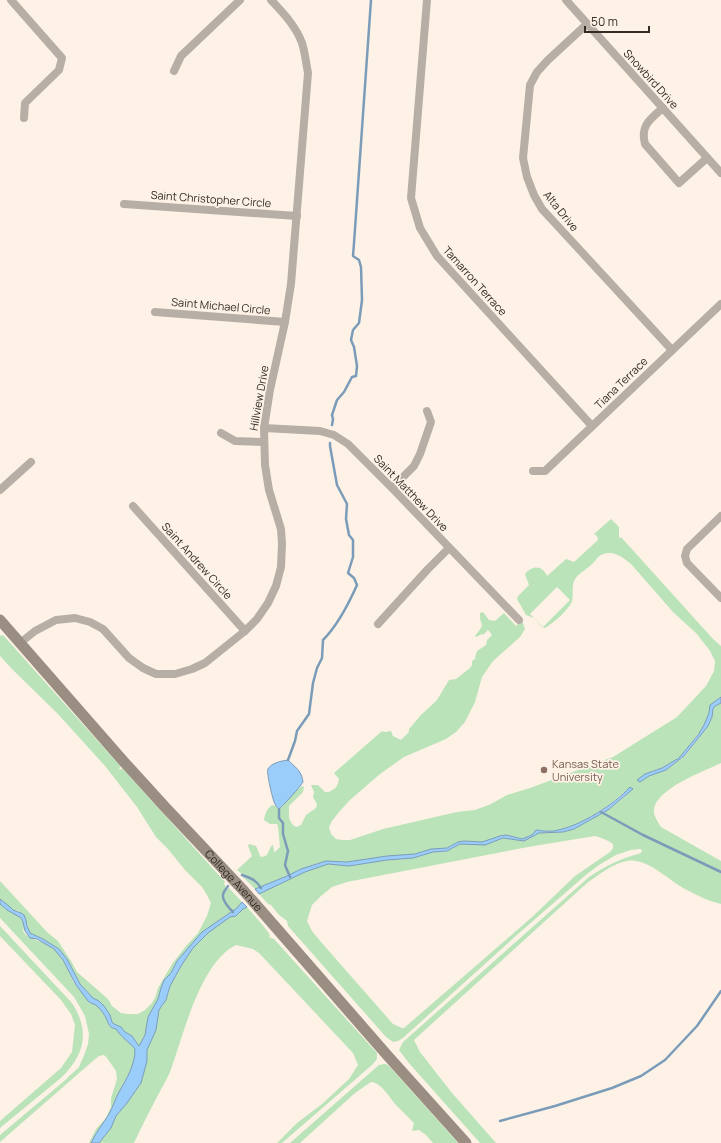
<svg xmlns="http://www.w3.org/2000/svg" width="721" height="1143" font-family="Manrope,sans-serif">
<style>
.green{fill:#bae3b9;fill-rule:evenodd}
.water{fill:#9acdf9;stroke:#7b9cb9}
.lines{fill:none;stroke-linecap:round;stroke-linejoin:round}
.stream{stroke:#7b9cb9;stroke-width:2.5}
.street{stroke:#b7afa6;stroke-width:8}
.secondary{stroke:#998e81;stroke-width:11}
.education-dot{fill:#8d6e63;stroke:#fef2e6;stroke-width:1.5}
.labels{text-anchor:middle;stroke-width:3.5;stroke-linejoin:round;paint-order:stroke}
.street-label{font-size:11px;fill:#332b24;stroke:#fef2e6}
.education-label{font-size:11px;fill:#785e54;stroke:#fef2e6;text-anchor:start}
</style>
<rect width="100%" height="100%" fill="#fef2e6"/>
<!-- green -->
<g class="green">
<path d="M611,519L619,527V538L621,537L713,639L721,646V697L710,705L709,713L704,725L698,734L679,758L662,768L652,771L640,782L649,776L666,770L685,756L708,726L712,718L713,709L715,706L721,703V763C705,771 651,790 654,813C655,818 658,822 661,827L721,861V904C709,901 698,896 687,890C670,882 647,857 627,861C613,863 599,875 587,883L414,1040L420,1052L452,1093L496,1143H480L408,1062L399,1050L403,1042L589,877C607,865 620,859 641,853L642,850L640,849L631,850L616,855L599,865L587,874L518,934L403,1038L398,1041L393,1042L386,1037L288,926L287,921L279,915L270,904L269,905L259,894L305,872L328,864L349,866L387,860L413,858L433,852H443L452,849L460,844H468L477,845L503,838L524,841L539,833L563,832L574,829L608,810L621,800L633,789L630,787C612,804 582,826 558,830C551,832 543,830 536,830L532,835L522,839L506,835L500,836L482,842L464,841L458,842L447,848L431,849L415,854L347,862L332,861L318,863L255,889L243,877L247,876L242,874L237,870L252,856L248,846L249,844L256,846L259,853L260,856L262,857L267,855L271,846L273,845L274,851L275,852L280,847L278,827L277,824H270L264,820C265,814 266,810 272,805L275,806L279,809L281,808L293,793L302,786L304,787L303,792L289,806V818L292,824L296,827L301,825L306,815L316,808L317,804L313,797L314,792L311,785H318L325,792H328C335,790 338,786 339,779L334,773L382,731L384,732L391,731L393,736L401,740L409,732V729L420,716L437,700L449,680L456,679L470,668L472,665V661L476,658L475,657L477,651L486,645L487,640L492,635L488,630L483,635L482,634L476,637L475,636C487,621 479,627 480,613L483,612L489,620L495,621L504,613L516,626L522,620L525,629L520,637L493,661L482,677L475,702L465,722L456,732L446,739L404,757L380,774L350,800L339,812L332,821L329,827L331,834L336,839L342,840H350L383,829L457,812L475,810L491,804L507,795L530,788L613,757L677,717L706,686L714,671L715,661L710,651L697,634L673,612L631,564C623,557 612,549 601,555C597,557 595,562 592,564C586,570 578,573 574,581C571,589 575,598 570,605C564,614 554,622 545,628L542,627L534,618L526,615L517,599L518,596L529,585L525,574C530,568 537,565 543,570C545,572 546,574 547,576L566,559L574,562L598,540L597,536L594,534ZM557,587L570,600L543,627L530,614ZM595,836C602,838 607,840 613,844V848L610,852L575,876L531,918L404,1028H402L393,1024L321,942L312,931L307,921L312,905L321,896L332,887L347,882L528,847Z"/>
<path d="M0,635L1,636L3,635L121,767L119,768L120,770L122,768L225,882L224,884L227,888L223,892L224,893L229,888L242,902L237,908L202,932L177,961L171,973L161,988L158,999L148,1017L145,1035L139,1046L132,1036L125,1032L121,1027L114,1024L112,1022L110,1015L104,1006L99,1001L93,998L80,984L67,959L59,949L43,939L30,933L28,930L27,923L19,911L13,910L0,899V881L48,933L58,941L71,961L77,972L108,999L112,1006L121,1013L127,1014H138L145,1010L151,1004L155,998L158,988L172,964L186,946L198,933L207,916L211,903L207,895L202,887L185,870L168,849L156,837L137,807L105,766L57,713L13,670L0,656Z"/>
<path d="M0,904C3,907 6,910 10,912C18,916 27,920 23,931C27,940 46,941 54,949C63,958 68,970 73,981C76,987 81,990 85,996C86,997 86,999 88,1001C91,1004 96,1004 98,1007C101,1010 105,1015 106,1018C109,1024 109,1028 116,1029C121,1036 129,1042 135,1049C135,1065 127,1078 119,1092C115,1099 113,1107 109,1114C103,1124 96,1132 91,1143H89L96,1129L106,1118L108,1113L111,1107V1098L117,1079L116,1071L107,1058L104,1055L99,1056L94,1060L0,1142V1135L63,1082L79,1067L85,1053L88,1044L89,1034L85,1016L74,997L0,918Z"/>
<path d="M247,907L265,928L270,935L269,937L274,939L377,1053V1059L372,1065L282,1143H277L297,1123L322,1104L349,1079L358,1065L353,1053L259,953L253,949L236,945C200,962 183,1037 170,1072C166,1081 161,1089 157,1097C149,1112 141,1128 134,1143H99L111,1128L116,1116L127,1103L141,1083L147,1061V1050L156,1030L159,1010L164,1004L169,992L170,986L181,966L193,948L208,933L230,917L237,916L243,909Z"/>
<path d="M0,926L72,1003C90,1031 85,1054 62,1077L0,1128V1121L61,1068L72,1052L75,1025L71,1014L61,1000L0,936Z"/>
<path d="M384,1064H386L390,1067L458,1143H433L426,1135L419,1130L412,1131L414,1123C408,1117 402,1111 396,1105C389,1097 382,1083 371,1082L355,1093L300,1143H290L372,1071L379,1065Z"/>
</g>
<!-- water -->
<g class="water">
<path d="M721,697V703L715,706L713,709L712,717L708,726L684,756L666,770L649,776L640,782L637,780L645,774L662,768L679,758L698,735L704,725L709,713L710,705Z"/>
<path d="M288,760C295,767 302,771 303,782C301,786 282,807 279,809C277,807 276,807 275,804C273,801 266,772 268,769C271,763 281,761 288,760Z"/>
<path d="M630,787L633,789L608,810L574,829L563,832L539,833L524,841L503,838L485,845L460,844L447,851L433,852L413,858L387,860L349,866L328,864L305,872L259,894L255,889L287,876L301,869L326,861L347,862L387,856L415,854L431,849L447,848L458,842L464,841L482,842L500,836L506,835L522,839L532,835L536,830C543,831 551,832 558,830C580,826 615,804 630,787Z"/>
<path d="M0,899L10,907L13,910L21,913L24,915L26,920L27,926L30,933L43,939L59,949L67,959L80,984L93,998L99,1001L104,1006L110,1015L112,1022L114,1024L121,1027L125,1032L132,1036L139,1046L145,1035L148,1017L158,999L161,988L164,980L171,973L177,961L202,932L237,908L242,902L247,907L243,909L236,916L230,917L208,933L193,948L181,966L170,986L166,1000L159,1010L156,1030L147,1050V1061L141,1083L127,1103L116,1116L111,1128L99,1143H91C96,1132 103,1124 109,1114C113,1107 115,1099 119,1092C127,1078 135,1065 135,1049C129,1042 120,1036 116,1029C109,1028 109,1024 106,1018C105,1015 101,1010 98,1007C96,1004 91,1004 88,1001L76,985L63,960L54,949L37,939L30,938L25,931L23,922L21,918L7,910L0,904Z"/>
</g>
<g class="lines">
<!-- stream -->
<g class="stream">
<path d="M332,425L333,419L332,415L337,400L344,392L352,377L356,376L357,366L354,347L351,340L353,330L359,323L362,300L361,267L359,260L353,256L354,243L371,0"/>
<path d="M288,760L295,741L297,731L309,714L313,683L317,668L322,658L323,640C337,626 349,603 357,585L354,578L348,573L353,557V540L349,535L346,519L347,504L337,485L330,446V443"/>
<path d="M279,809V818L283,823V834L288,851L285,865L290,877"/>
<path d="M601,812L643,835L721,872"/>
<path d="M242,875C251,878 256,880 261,888"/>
<path d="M228,886C227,888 225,890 224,892C220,898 229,908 233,912"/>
<path d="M500,1121L555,1106L612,1088L641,1076L665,1060L697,1026L721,991"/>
</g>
<!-- street -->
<g class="street">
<path d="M11,0L62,58L59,70L25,103L24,118"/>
<path d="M427,0L411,198L420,228L437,256L592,426"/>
<path d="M566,0L721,173"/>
<path d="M587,24L548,60L537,72L530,85L523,158L527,177L534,195L542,209L672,350"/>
<path d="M174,71L181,56L240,0"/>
<path d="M663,108C650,119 640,126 645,144L679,183L707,158"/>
<path d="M124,204L297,216"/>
<path d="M155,312L285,322"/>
<path d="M264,428L320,431L334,435L348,444L392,488L519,620"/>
<path d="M221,433L235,441L264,442"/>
<path d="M533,471H545L721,304"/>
<path d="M392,488L414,466L420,454L431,422L427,411"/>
<path d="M0,490L31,462"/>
<path d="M133,506L245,631"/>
<path d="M721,516L687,549L685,556L687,563L721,598"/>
<path d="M378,624L428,569L449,548"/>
<path d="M20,643L35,631L56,620L75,618L90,622L103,629L129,658L143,668L156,674H175L192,669L205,663L245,631L257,619L268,603L276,586L281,567L282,544L281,529L269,490L265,465L264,428L270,390L285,322L291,284L308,73C306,63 305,52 302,43C296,26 283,13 271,0"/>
</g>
<!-- secondary -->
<path class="secondary" id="s1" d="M0,620L125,763L165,807L244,891L387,1055L466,1143"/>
</g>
<!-- markers -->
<circle class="education-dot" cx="544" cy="770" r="4"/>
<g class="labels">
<!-- street labels -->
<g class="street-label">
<text transform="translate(651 79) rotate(48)" y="4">Snowbird Drive</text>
<text transform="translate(211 199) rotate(4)" y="4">Saint Christopher Circle</text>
<text transform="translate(561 211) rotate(51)" y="4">Alta Drive</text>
<text transform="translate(475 281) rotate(48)" y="4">Tamarron Terrace</text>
<text transform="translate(221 306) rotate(5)" y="4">Saint Michael Circle</text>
<text transform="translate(621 383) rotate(-44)" y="4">Tiana Terrace</text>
<text transform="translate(259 398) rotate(-80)" y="4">Hillview Drive</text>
<text transform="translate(411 493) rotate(46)" y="4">Saint Matthew Drive</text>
<text transform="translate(197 561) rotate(48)" y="4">Saint Andrew Circle</text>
<text dy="4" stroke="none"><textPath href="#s1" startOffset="350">College Avenue</textPath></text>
</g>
<!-- education labels -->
<g class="education-label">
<text x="552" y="768">Kansas State<tspan x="552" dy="13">University</tspan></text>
</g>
</g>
<!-- scale -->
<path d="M585 26v6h64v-6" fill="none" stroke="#332b24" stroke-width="2"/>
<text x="591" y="26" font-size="12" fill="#332b24" stroke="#fef2e6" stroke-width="3" paint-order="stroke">50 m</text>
</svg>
